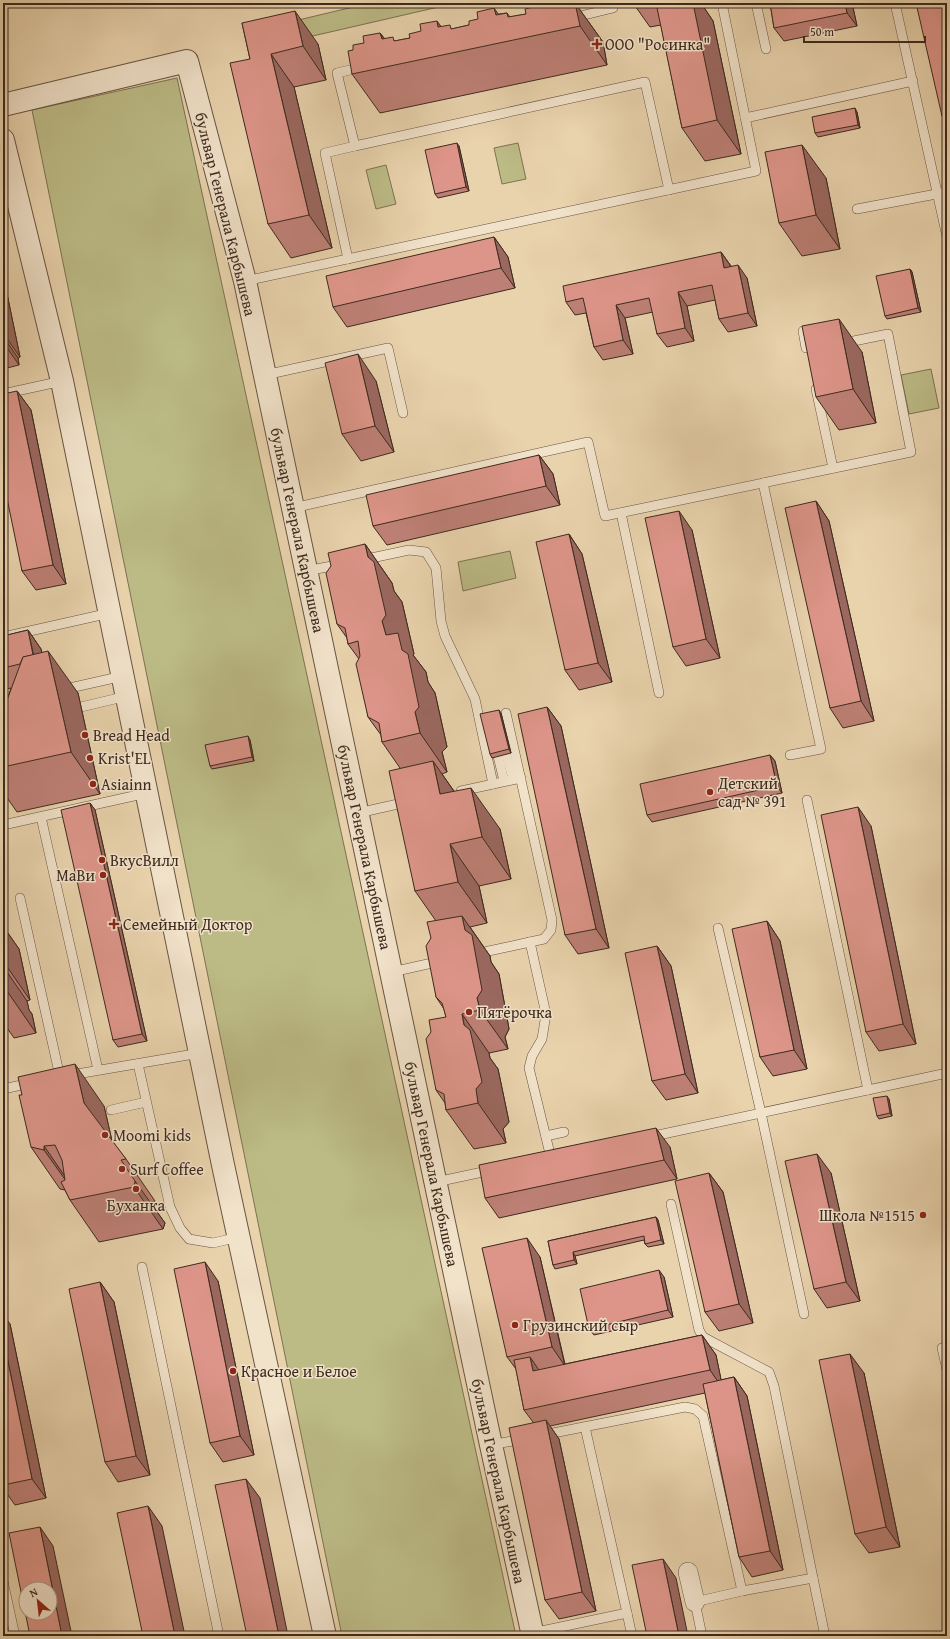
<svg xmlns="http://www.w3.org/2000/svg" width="950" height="1639" font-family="'Gentium Book Plus',serif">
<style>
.green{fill:#bcbb86;stroke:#7c7252}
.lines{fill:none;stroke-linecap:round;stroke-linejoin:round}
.service-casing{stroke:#685442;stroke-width:10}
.minor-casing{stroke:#685442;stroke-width:20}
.tertiary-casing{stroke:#685442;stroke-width:24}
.service{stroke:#f1e2ca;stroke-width:9}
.minor{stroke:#f1e2ca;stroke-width:19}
.tertiary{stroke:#f1e2ca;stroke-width:22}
.wall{fill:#be8076;stroke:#3d2a1e}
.shaded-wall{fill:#9b6860;stroke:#3d2a1e}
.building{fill:#dd9589;stroke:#3d2a1e;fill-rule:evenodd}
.poi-dot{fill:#8f2418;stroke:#f1e2ca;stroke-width:1.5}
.labels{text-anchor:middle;stroke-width:3;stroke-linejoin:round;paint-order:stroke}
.poi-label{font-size:16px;fill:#3d2a1e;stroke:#f1e2ca;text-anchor:start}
.street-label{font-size:16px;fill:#3d2a1e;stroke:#f1e2ca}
</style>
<rect width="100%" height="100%" fill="#e9d3ad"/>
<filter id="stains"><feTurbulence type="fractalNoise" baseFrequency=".005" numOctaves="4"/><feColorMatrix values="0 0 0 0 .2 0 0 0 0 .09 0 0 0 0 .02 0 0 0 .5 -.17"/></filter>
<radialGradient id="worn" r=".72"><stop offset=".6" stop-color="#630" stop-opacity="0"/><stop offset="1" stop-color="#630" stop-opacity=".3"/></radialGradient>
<!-- green -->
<g class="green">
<path d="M370,3H456L278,44L252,31Z"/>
<path d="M177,78L516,1636H342L32,110Z"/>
<path d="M518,143L526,179L502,184L494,148Z"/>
<path d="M386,165L396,204L376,209L366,170Z"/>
<path d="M931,369L939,408L909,414L901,375Z"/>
<path d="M510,551L516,578L463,591L458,562Z"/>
</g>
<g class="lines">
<!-- service casing -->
<g class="service-casing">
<g id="service">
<path d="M756,3L766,49"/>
<path d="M895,3L947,237"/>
<path d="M572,18L613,8"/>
<path d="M745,118L913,81"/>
<path d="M355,146L645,82L669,190"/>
<path d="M857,209L947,192"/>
<path d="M348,259L325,153L355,146L337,73L363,67"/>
<path d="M245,281L756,171L722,3"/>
<path d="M803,331L806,348"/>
<path d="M265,375L388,348L403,413"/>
<path d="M816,389L833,468"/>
<path d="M3,394L62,381"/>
<path d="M763,483L821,749L790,755"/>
<path d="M293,508L588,442L605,516L911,452L888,334L844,343"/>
<path d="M621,513L659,693"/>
<path d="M362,560L409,550L426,552L436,568L441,621L445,636L475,699L493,784"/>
<path d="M306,571L342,564"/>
<path d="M3,637L110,613"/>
<path d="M61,690L123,676"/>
<path d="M81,707L127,696"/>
<path d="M506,713L552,920L551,930L544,939L530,942L546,1014L542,1039L532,1056L529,1068L551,1158"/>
<path d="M506,754L513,779"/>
<path d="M498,756L504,781"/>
<path d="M461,791L521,778"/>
<path d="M807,800L868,1090"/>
<path d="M358,813L407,802"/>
<path d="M41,817L98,1070"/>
<path d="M3,825L147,793"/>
<path d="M20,898L60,1077"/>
<path d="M718,928L761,1113L804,1314"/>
<path d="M475,954L530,942"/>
<path d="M392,972L441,961"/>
<path d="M138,1064L170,1207L180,1228L189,1239L213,1243L239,1237"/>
<path d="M71,1075L200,1053"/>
<path d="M3,1089L31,1083"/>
<path d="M111,1110L146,1102"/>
<path d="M546,1136L564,1132"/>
<path d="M649,1137L947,1073"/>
<path d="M436,1182L492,1170"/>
<path d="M142,1267L219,1636"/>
<path d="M942,1348L947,1370"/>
<path d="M585,1427L627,1613"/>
<path d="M543,1435L685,1407L695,1409L703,1416L742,1591L813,1578L774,1386L769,1372L703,1337L699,1330L671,1204"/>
<path d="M491,1445L523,1439"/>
<path d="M813,1578L825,1636"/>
<path d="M3,1581L15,1636"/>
<path d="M532,1633L627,1613L632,1636"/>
<path d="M702,1636L695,1602L742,1591"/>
</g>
</g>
<!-- minor casing -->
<g class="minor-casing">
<path id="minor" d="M688,1572L695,1602"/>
</g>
<!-- tertiary casing -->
<g class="tertiary-casing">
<g id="tertiary">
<path d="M3,105L187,61L245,281L491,1445L533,1636"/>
<path d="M3,140L62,381L223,1165L325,1636"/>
</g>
</g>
<!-- service -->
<use href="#service" class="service"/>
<!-- minor -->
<use href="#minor" class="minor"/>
<!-- tertiary -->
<use href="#tertiary" class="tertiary"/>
</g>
<!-- wall -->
<g class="wall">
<path d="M536,3H567L568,5L575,3L603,42L607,65L380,113L352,74L353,50L380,33L385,39L395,41L410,38L441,27L452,29L469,25L499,14L507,13L510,17L526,14L537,6Z"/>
<path d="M633,3H701L713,21L741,154L705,161L682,128L661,25L650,27Z"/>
<path d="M770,3H852L857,26L784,41L774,28Z"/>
<path d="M947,3V124L942,116Z"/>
<path d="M242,23L318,44L326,80L294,87L332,248L291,258L268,224L250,59Z"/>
<path d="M857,112L860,128L818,137L815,133Z"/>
<path d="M459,146L469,191L438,198L435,194Z"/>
<path d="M826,178L840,249L802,256L779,223Z"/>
<path d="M494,237L508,257L515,288L347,327L333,307Z"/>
<path d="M721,252L731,266L747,278L757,326L728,332L719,319L715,300L687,306L694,341L667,347L657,334L653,312L625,318L633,354L603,360L594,347L586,313L575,315L566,302Z"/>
<path d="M910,269L912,272L921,312L887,319L885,316Z"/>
<path d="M3,282L5,284L20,357L18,358L19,365L3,369Z"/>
<path d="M862,352L876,423L839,430L816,397Z"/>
<path d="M376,381L394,452L361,461L342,434Z"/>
<path d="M17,391L31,410L66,584L36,590L22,571Z"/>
<path d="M539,455L553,474L560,505L387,545L373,526Z"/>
<path d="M816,501L829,521L874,721L843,728L830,708Z"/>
<path d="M692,530L720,658L686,666L673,647Z"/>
<path d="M569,534L582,554L612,682L579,690L565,670Z"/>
<path d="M365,544L392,583L394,591L402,602L414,654L413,655L426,672L428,682L435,693L447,747L442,752L447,772L442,774L454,791L500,829L511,879L479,886L487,923L470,927L490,956L491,962L499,974L509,1029L505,1037L508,1049L489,1053L490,1058L498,1069L509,1122L503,1129L506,1143L474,1149L446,1110L445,1103L436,1090L446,1017L444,1009L436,997L431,938L436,921L415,891L400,768L382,742L381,735L368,717L359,659L348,644L347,638L337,624L331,566Z"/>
<path d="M28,630L41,649L42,653L78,693L100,794L17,812L3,792V711L11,688L3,690V636Z"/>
<path d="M547,707L561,726L609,948L578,954L565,935Z"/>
<path d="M501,713L511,753L492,758L490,754Z"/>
<path d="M250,740L254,761L212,769L210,766Z"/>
<path d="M770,755L775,761L782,793L652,822L647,815Z"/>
<path d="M90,803L95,810L147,1041L118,1047L113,1040Z"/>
<path d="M871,826L916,1044L879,1051L866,1032Z"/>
<path d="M767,921L780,941L807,1069L773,1076L760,1057Z"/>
<path d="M3,926L19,949L30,1000L27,1001L29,1010L32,1014L36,1033L14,1038L3,1022Z"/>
<path d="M657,946L671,966L698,1093L666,1100L652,1081Z"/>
<path d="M889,1099L892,1116L879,1119L877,1116Z"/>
<path d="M104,1106L112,1141L126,1159L155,1201L150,1202L165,1223L163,1229L99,1242L70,1200L65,1190L60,1189L31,1147Z"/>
<path d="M670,1147L677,1179L499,1218L485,1198Z"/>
<path d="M709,1173L723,1192L753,1323L719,1331L705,1312Z"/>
<path d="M831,1173L860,1301L827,1308L814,1289Z"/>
<path d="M656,1217L658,1220L664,1244L648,1247L645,1244L644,1240L575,1256L577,1264L555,1269L553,1265L548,1241Z"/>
<path d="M540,1257L565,1364L702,1335L716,1355L721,1380L734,1377L747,1396L783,1570L752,1577L739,1557L705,1393L550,1426L559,1439L596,1611L559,1619L545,1600L533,1422L524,1410L516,1369L507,1357Z"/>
<path d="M664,1277L673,1317L594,1335L589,1329Z"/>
<path d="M218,1281L254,1455L223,1462L210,1443Z"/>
<path d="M100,1282L114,1302L150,1475L118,1482L105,1462Z"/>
<path d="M10,1324L46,1498L15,1505L3,1488Z"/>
<path d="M864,1373L900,1547L869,1553L855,1534Z"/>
</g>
<!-- shaded-wall -->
<g class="shaded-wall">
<path d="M566,3H567L578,19L575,3L603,42L607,65L580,26L566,5Z"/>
<path d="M687,3H701L713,21L741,154L717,120Z"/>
<path d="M845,3H852L857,26L847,13Z"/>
<path d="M494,8L516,39L496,15Z"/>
<path d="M295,11L318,44L326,80L303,46Z"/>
<path d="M437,21L459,51L438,27Z"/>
<path d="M380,33L402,63L382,39Z"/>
<path d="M271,54L294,87L332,248L309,215Z"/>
<path d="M855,108L857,112L860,128L858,125Z"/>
<path d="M457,143L459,146L469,191L466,187Z"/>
<path d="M802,145L826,178L840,249L816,215Z"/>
<path d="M494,237L508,257L515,288L501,268Z"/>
<path d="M721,252L730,265L734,281L724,268Z"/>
<path d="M738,265L747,278L757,326L748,313Z"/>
<path d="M910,269L912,272L921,312L918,308Z"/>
<path d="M3,282L5,284L20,357L3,333Z"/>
<path d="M678,292L687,306L694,341L685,328Z"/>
<path d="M616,305L625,318L633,354L623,340Z"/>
<path d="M839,319L862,352L876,423L853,389Z"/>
<path d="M3,336L18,358L19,365L3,342Z"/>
<path d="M358,354L376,381L394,452L375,426Z"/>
<path d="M17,391L31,410L66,584L53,565Z"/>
<path d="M539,455L553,474L560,505L546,486Z"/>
<path d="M816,501L829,521L874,721L861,701Z"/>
<path d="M679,511L692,530L720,658L706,639Z"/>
<path d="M569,534L582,554L612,682L598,663Z"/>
<path d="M365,544L392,583L394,591L402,602L414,654L413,655L426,672L428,682L435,693L447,747L442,752L447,772L420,733L415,712L386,635L382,621L368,557Z"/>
<path d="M28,630L41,649L48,680L35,661Z"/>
<path d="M48,651L78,693L100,794L71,752Z"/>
<path d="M547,707L561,726L609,948L596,929Z"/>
<path d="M499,710L501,713L511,753L509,749Z"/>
<path d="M248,736L250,740L254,761L252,757Z"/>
<path d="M770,755L775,761L782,793L777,786Z"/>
<path d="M433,761L462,803L440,794Z"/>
<path d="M471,788L500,829L511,879L482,837Z"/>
<path d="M90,803L95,810L147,1041L142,1034Z"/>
<path d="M858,807L871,826L916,1044L903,1024Z"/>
<path d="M450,844L479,886L487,923L458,882Z"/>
<path d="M462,916L490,956L491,962L499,974L509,1029L505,1037L508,1049L480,1010L477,998Z"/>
<path d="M767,921L780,941L807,1069L794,1050Z"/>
<path d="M3,926L19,949L30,1000L3,961Z"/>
<path d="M657,946L671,966L698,1093L685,1074Z"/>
<path d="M3,966L27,1001L29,1010L32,1014L36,1033L7,991L3,975Z"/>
<path d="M462,1014L489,1053L490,1058L498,1069L509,1122L503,1129L506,1143L478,1103Z"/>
<path d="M75,1064L104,1106L113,1145L84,1103Z"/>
<path d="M887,1096L889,1099L892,1116L890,1113Z"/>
<path d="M656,1128L670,1147L677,1179L664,1160Z"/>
<path d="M44,1146L73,1188L74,1192L44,1150Z"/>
<path d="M817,1154L831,1173L860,1301L846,1282Z"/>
<path d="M709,1173L723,1192L753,1323L739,1304Z"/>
<path d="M135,1181L165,1223L163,1229L134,1187Z"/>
<path d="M656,1217L658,1220L664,1244L661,1240Z"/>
<path d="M527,1238L540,1257L565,1366L552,1347Z"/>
<path d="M573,1252L575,1256L577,1264L574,1260Z"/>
<path d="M205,1262L218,1281L254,1455L240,1436Z"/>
<path d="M659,1270L664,1277L673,1317L668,1310Z"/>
<path d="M100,1282L114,1302L150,1475L136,1456Z"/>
<path d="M3,1314L10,1324L46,1498L32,1479L3,1337Z"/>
<path d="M702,1335L716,1355L723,1389L710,1370Z"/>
<path d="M850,1354L864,1373L900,1547L886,1527Z"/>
<path d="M530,1357L543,1376L533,1371Z"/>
<path d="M734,1377L747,1396L783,1570L770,1551Z"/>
<path d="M546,1420L559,1439L596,1611L582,1592Z"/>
<path d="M246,1479L260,1498L288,1636H279Z"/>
<path d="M148,1506L162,1526L185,1636H175Z"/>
<path d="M40,1527L53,1546L72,1636H62Z"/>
<path d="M663,1559L676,1578L688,1636H679Z"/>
</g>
<!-- building -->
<g class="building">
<path d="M536,3H566V5L575,3L580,26L352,74L348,51L353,50V45L364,43L363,36L380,33L382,39L393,37L394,41L410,38L409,34L421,31L420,24L437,21L438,27L450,25L451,29L469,25V21L478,19L477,12L494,8L496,15L507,13L508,17L526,14L525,9L537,6Z"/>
<path d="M656,3H693L717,120L682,128Z"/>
<path d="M770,3H845L847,13L774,28Z"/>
<path d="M916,3H947V115L942,116Z"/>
<path d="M295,11L303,46L271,54L309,215L268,224L230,63L250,59L242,23Z"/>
<path d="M855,108L858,125L815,133L812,117Z"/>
<path d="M457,143L466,187L435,194L425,150Z"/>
<path d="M802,145L816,215L779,223L765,152Z"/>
<path d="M494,237L501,268L333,307L326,276Z"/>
<path d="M721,252L724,268L738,265L748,313L719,319L712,285L678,292L685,328L657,334L649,298L616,305L623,340L594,347L583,298L566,302L563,286Z"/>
<path d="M910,269L918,308L885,316L876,276Z"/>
<path d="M839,319L853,389L816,397L802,326Z"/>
<path d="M358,354L375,426L342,434L325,363Z"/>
<path d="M17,391L53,565L22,571L3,479V394Z"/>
<path d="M539,455L546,486L373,526L366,495Z"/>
<path d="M816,501L861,701L830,708L785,508Z"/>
<path d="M679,511L706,639L673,647L645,518Z"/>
<path d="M569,534L598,663L565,670L536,542Z"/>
<path d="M365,544L368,557L374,562L386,615L382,621L386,635L398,633L402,650L408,654L419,707L415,712L420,733L382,742L379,723L368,717L356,664L360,656L358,641L348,644L345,628L337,624L326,573L331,566L328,553Z"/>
<path d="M28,630L33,655L23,657L20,664L3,668V636Z"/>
<path d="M48,651L71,752L3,767V711L23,657Z"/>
<path d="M547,707L596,929L565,935L518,714Z"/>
<path d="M499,710L509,749L490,754L480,714Z"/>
<path d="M248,736L252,757L210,766L205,745Z"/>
<path d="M770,755L777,786L647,815L640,784Z"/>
<path d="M433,761L440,794L471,788L482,837L450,844L458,882L415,891L389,771Z"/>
<path d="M90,803L142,1034L113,1040L61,810Z"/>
<path d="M858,807L903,1024L866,1032L821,815Z"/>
<path d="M462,916L465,930L472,935L482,990L477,998L480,1010L462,1014L464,1025L470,1030L482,1082L476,1089L478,1103L446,1110L444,1094L436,1090L426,1039L431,1032L429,1020L446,1017L442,1003L436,997L426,946L431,938L427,922Z"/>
<path d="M767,921L794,1050L760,1057L732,929Z"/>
<path d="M657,946L685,1074L652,1081L625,953Z"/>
<path d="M3,973L7,991L3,992Z"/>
<path d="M75,1064L84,1103L126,1159L121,1160L135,1181L134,1187L70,1200L61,1182L65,1180L62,1160L55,1145L44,1146V1150L31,1147L19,1095H22L18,1077Z"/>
<path d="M887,1096L890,1113L877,1116L873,1098Z"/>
<path d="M656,1128L664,1160L485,1198L479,1165Z"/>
<path d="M817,1154L846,1282L814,1289L785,1161Z"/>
<path d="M709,1173L739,1304L705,1312L675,1181Z"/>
<path d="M656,1217L661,1240L645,1244L644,1236L573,1252L574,1260L553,1265L548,1241Z"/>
<path d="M527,1238L552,1347L507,1357L482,1248Z"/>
<path d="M205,1262L240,1436L210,1443L174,1269Z"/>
<path d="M659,1270L668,1310L589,1329L580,1289Z"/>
<path d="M100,1282L136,1456L105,1462L69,1289Z"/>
<path d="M702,1335L710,1370L524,1410L514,1360L530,1357L533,1371Z"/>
<path d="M3,1337L32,1479L3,1485Z"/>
<path d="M850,1354L886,1527L855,1534L819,1360Z"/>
<path d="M734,1377L770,1551L739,1557L703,1384Z"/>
<path d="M546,1420L582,1592L545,1600L509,1428Z"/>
<path d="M246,1479L279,1636H247L215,1485Z"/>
<path d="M148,1506L175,1636H143L117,1513Z"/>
<path d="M40,1527L62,1636H30L9,1533ZM26,1589H50V1613H26Z"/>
<path d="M663,1559L679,1636H647L632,1565Z"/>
</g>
<!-- markers -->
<g class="poi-dot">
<path d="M595 38h4v4h4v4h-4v4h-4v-4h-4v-4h4z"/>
<circle cx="85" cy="735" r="4"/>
<circle cx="90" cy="758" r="4"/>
<circle cx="93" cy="784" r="4"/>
<circle cx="710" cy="792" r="4"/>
<circle cx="102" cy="860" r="4"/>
<circle cx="103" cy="875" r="4"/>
<path d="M112 918h4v4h4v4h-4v4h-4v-4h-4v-4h4z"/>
<circle cx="469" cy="1012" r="4"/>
<circle cx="105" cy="1135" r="4"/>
<circle cx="122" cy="1169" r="4"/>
<circle cx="136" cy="1189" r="4"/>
<circle cx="923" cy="1215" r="4"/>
<circle cx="515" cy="1325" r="4"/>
<circle cx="233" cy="1371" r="4"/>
</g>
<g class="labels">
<!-- poi labels -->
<g class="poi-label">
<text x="605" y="50">ООО "Росинка"</text>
<text x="93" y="741">Bread Head</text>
<text x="98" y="764">Krist'EL</text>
<text x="718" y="789">Детский<tspan x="718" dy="18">сад № 391</tspan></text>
<text x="101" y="790">Asiainn</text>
<text x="110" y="866">ВкусВилл</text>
<text x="95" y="881" text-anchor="end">МаВи</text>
<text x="123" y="930">Семейный Доктор</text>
<text x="477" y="1018">Пятёрочка</text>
<text x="113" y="1141">Moomi kids</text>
<text x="130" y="1175">Surf Coffee</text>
<text x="136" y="1211" text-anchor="middle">Буханка</text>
<text x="915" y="1221" text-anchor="end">Школа №1515</text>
<text x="523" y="1331">Грузинский сыр</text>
<text x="241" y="1377">Красное и Белое</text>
</g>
<!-- street labels -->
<g class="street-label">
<text transform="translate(226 214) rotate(76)" y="6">бульвар Генерала Карбышева</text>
<text transform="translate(298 530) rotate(78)" y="6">бульвар Генерала Карбышева</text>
<text transform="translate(365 847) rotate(78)" y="6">бульвар Генерала Карбышева</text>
<text transform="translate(432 1164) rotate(78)" y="6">бульвар Генерала Карбышева</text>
<text transform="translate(499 1481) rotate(78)" y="6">бульвар Генерала Карбышева</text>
</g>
</g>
<!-- margin -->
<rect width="950" height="1639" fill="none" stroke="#e9d3ad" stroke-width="16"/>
<rect x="4" y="4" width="942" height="1631" fill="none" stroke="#3d2a1e" stroke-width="2"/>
<rect x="8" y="8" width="934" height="1623" fill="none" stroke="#3d2a1e"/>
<!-- north arrow -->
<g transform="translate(38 1601) rotate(332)"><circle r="19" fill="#f1e2ca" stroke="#a99885"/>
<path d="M0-3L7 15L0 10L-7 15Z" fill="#8f2418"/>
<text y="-6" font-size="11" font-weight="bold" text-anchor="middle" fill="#3d2a1e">N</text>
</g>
<!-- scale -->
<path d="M804 36v6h121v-6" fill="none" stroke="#3d2a1e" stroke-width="2"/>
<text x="810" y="36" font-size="12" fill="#3d2a1e" stroke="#f1e2ca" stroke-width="3" paint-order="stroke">50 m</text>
<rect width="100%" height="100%" filter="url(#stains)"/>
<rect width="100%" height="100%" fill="url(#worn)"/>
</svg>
